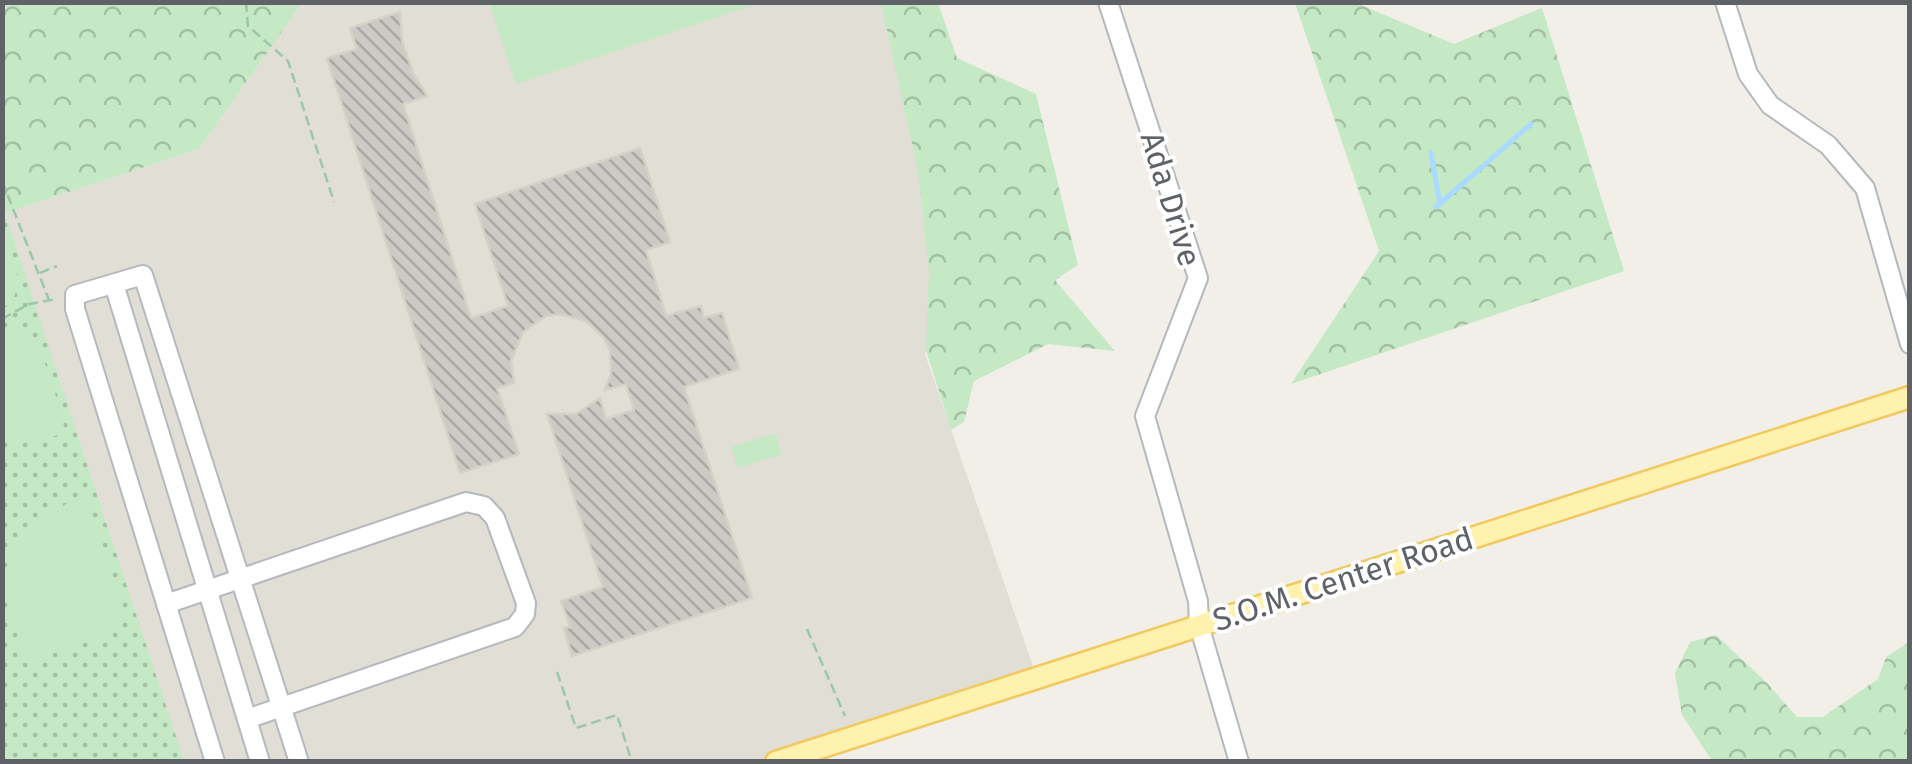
<svg xmlns="http://www.w3.org/2000/svg" width="1912" height="764" font-family="'Fira Sans',sans-serif">
<style>
.education{fill:#e1ded6}
.grass{fill:url(#grass-dots)}
.forest{fill:url(#forest-crowns)}
.garden{fill:#c5e8c5}
.lines{fill:none;stroke-linecap:round;stroke-linejoin:round}
.stream{stroke:#aadaff;stroke-width:5}
.building{fill:url(#building-back-hatch);stroke:#d6d1c6;stroke-width:2.5}
.minor-casing{stroke:#b5b8bc;stroke-width:22}
.major-casing{stroke:#f2c960;stroke-width:25}
.path{stroke:#9cc7a9;stroke-width:2.5;stroke-dasharray:10 5;stroke-linecap:butt}
.minor{stroke:#fff;stroke-width:18}
.major{stroke:#fff2af;stroke-width:20}
.labels{text-anchor:middle;stroke-width:8;stroke-linejoin:round;paint-order:stroke}
.street-label{font-size:32px;fill:#5f6368;stroke:#fff}
</style>
<defs>
<pattern id="grass-dots" width="8" height="8" patternUnits="userSpaceOnUse" patternTransform="scale(2.5)"><rect width="8" height="8" fill="#c5e8c5"/><path d="M2 2h.1M6 6h.1" fill="none" stroke="#a3c0a4" stroke-width="1.8" stroke-linecap="round"/></pattern>
<pattern id="forest-crowns" width="20" height="18" patternUnits="userSpaceOnUse" patternTransform="scale(2.5)"><rect width="20" height="18" fill="#c5e8c5"/><path d="M2 6a3 3 0 1 1 6 0M12 15a3 3 0 1 1 6 0" fill="none" stroke="#a3c0a4"/></pattern>
<pattern id="building-back-hatch" width="6" height="6" patternUnits="userSpaceOnUse" patternTransform="scale(2.5)"><rect width="6" height="6" fill="#cccac5"/><path d="M-1 5l2 2M0 0l6 6M5-1l2 2" fill="none" stroke="#a9a8a4"/></pattern>
</defs>
<rect width="100%" height="100%" fill="#f1efe8"/>
<!-- education -->
<path class="education" d="M302,3H894L963,212L925,354L1037,678L776,761H181L5,213L199,149Z"/>
<!-- grass -->
<path class="grass" d="M2,207L5,213L184,761H3Z"/>
<!-- forest -->
<g class="forest">
<path d="M2,3L3,2L302,3L199,149L5,213Z"/>
<path d="M881,3H938L957,58L1036,94L1078,265L1055,280L1115,351L1048,344L974,381L964,422L951,430L926,350L929,272L919,176Z"/>
<path d="M1295,3H1356L1454,44L1542,8L1624,271L1291,384L1379,251Z"/>
<path d="M1716,635L1767,683L1797,717H1823L1878,679L1886,657L1909,642V761H1712L1682,715L1675,673L1690,642Z"/>
</g>
<!-- garden -->
<g class="garden">
<path d="M489,2H760V3L516,84Z"/>
<path d="M3,229L18,279L13,303L3,307Z"/>
<path d="M14,330C47,338 56,402 66,432L37,442L3,440V335Z"/>
<path d="M775,433L782,454L738,468L731,447Z"/>
<path d="M85,491L126,617L119,631L26,663C19,638 9,614 5,588C0,542 54,513 85,491Z"/>
</g>
<g class="lines">
<!-- stream -->
<g class="stream">
<path d="M1431,153L1440,204"/>
<path d="M1436,207L1531,124"/>
</g>
</g>
<!-- building -->
<path class="building" d="M400,12L402,41L413,73L427,96L403,104L471,318L508,306L475,204L640,148L670,242L646,250L666,316L701,306L704,318L722,313L739,369L684,387L752,598L572,656L564,628L570,627L561,601L603,587L547,414H576L600,398L606,419L634,410L626,384L605,390L611,374L610,350L604,338L586,321L560,314L546,316L523,332L511,361L514,383L497,388L519,454L460,473L327,58L357,49L350,28Z"/>
<g class="lines">
<!-- minor casing -->
<g class="minor-casing">
<g id="minor">
<path d="M1108,2L1198,278L1145,416L1198,601L1199,625L1239,762"/>
<path d="M1725,2L1748,74L1770,105L1828,145L1865,188L1910,344"/>
<path d="M114,284L260,762"/>
<path d="M166,604L466,502L484,506L495,518L526,603L525,614L515,627L247,719"/>
<path d="M215,762L75,309V295L143,275L299,762"/>
</g>
</g>
<!-- major casing -->
<g class="major-casing">
<path id="major" d="M776,762L1910,397"/>
</g>
<!-- path -->
<g class="path">
<path d="M246,2L248,26L288,61L334,202"/>
<path d="M2,181L49,300"/>
<path d="M40,273L57,266"/>
<path d="M2,319L29,304L57,299"/>
<path d="M807,629L845,716"/>
<path d="M557,672L576,728L617,715L632,762"/>
</g>
<!-- minor -->
<use href="#minor" class="minor"/>
<!-- major -->
<use href="#major" class="major"/>
</g>
<g class="labels">
<!-- street labels -->
<g class="street-label">
<text transform="translate(1171 199) rotate(73)" y="11">Ada Drive</text>
<text transform="translate(1343 579) rotate(-18)" y="11">S.O.M. Center Road</text>
</g>
</g>
<!-- border -->
<rect width="1912" height="764" fill="none" stroke="#5f6368" stroke-width="10"/>
</svg>
